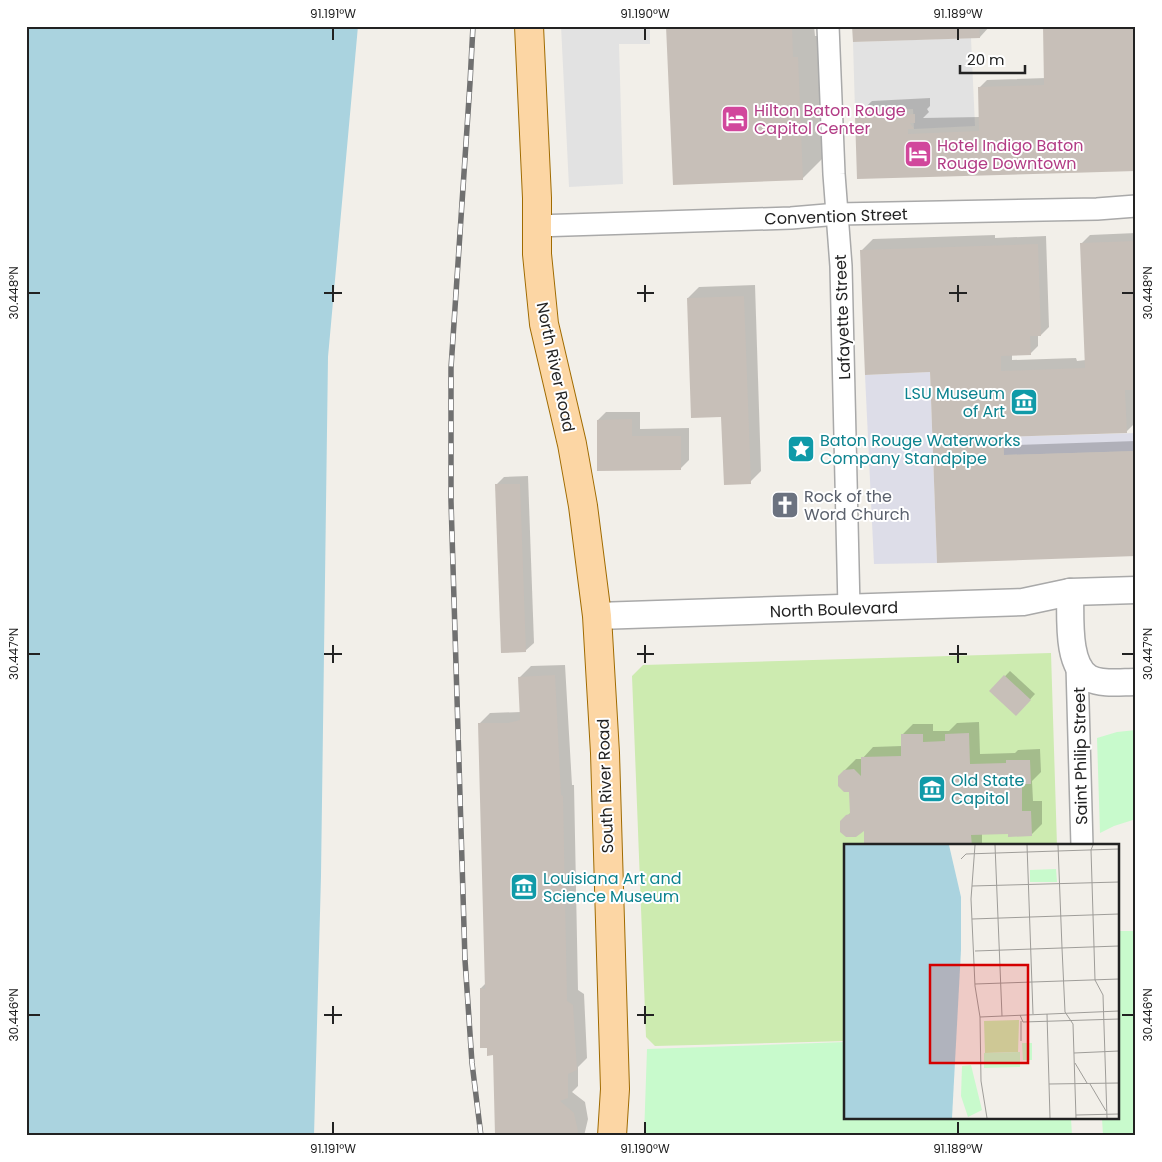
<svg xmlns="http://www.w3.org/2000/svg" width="1162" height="1162" font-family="Poppins,sans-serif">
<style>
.grass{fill:#cdebb0}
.park{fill:#c8facc}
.parking{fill:#e2e2e2}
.plaza{fill:#dddde8}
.water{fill:#aad3df}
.shadow{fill:#0003}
.building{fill:#c7bfb8}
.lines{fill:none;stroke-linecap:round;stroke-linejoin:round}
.minor-casing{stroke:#a9a9a9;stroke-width:24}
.tertiary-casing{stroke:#a9a9a9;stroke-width:29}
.primary-casing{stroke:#a06b00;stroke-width:30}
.minor{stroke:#fff;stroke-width:21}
.tertiary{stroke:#fff;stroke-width:26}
.primary{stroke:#fcd6a4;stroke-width:28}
.rail-casing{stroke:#707070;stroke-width:5.5}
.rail{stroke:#fff;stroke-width:4;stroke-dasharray:11;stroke-linecap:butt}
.ticks{fill:none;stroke:#222;stroke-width:2}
.labels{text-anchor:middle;stroke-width:4;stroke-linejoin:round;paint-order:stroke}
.hotel-label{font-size:16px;fill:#b23c85;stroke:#fff;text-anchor:start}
.street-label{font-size:16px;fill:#222;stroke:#fff}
.culture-label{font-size:16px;fill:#0d838f;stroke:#fff;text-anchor:start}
.worship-label{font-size:16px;fill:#5b616d;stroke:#fff;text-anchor:start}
.inset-road{fill:none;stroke:#9f9d99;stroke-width:1}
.view{fill:#d40000;fill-opacity:0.15;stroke:#d40000;stroke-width:2.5}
.inset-edge{fill:none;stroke:#222;stroke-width:2.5}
.neatline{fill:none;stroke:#222;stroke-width:2}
.ticks-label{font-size:12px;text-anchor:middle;fill:#222}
</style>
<rect width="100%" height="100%" fill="#f2efe9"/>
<!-- grass -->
<path class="grass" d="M1051,653L1057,846H846V1041L655,1046L646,1037L632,676L643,665Z"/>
<!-- park -->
<g class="park">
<path d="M1136,730V819L1114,826L1100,833L1097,738L1117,732Z"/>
<path d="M1118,931H1136V1135H1103L1102,1118H1118Z"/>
<path d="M846,1042V1118H1071L1072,1136H644L647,1049Z"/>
</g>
<!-- parking -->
<g class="parking">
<path d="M561,26H650V44H619L623,184L569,187Z"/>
<path d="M971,38L975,126L914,129L913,109L855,111L853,42Z"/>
</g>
<!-- plaza -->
<g class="plaza">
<path d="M930,372L937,563L874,564L865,375Z"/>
<path d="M1136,433V451L1004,455L1003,437Z"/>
</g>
<!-- water -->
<path class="water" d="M26,26H358L328,357L321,876L314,1136H26Z"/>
<!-- shadow -->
<g class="shadow">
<path d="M668,26H814L815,36H820L824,157L802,179Z"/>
<path d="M853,26H990L980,37Z"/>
<path d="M1136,26L980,174L856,116L872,101L930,98V106L927,109L929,112L923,118L980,117L979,88L987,80L1046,78Z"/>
<path d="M1136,233V422L1126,432L1014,435L1015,445L1136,441V555L938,562L932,371L862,250L873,239L995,235V238L1046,236L1049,327L1041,335H1038V346L1030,354L1012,355V360L1076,358L1077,361L1086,360L1082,243L1090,235Z"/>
<path d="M755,285L761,471L750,482L722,416L688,298L699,287Z"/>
<path d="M606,412H640V429L689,428V460L681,468L598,420Z"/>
<path d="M528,476L534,643L525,651L496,485L504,477Z"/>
<path d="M565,665L572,785H574L578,990L584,994L587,1058L578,1067V1086L572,1092L585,1102L588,1119L584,1136H503L494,1054L488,1047H481V988L486,983L479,724L490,713L521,712L520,677L531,666Z"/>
<path d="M1010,671L1035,694L1016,715L991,691Z"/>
<path d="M979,722L980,754L1015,753L1018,750L1040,749L1041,772L1032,781L1033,801H1042V824L1031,835L1009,833L982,834V846H866L865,828L842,822L851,812V791L845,770L856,759H862L873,747L902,746V735L913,724H933V731H949L957,723Z"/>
</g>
<!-- building -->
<g class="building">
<path d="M666,26H792L793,57H798L803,180L673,185Z"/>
<path d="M852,26H979L980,38L853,42Z"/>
<path d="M1043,26H1136V171L857,179L855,116L915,114V123H910L914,129H908V134L979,131L978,87L1044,85Z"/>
<path d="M1136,241V390H1125L1127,433L1003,437L1004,455L1136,451V556L937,563L930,372L865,375L860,250L1038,244L1041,336H1030L1031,355L1001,356V371L1085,368L1080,243Z"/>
<path d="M744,296L751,484L724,485L721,417L691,418L687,298Z"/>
<path d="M632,419V436H681V470L597,471V420Z"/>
<path d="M495,484H520L526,652L501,653Z"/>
<path d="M555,675L561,795L563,796L567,1001L573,1005L577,1070L568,1074V1098L560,1101L574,1113L578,1131L577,1136H500L495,1135L493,1055L487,1056V1048H480V988L485,989L478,723H508L520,720L518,677Z"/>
<path d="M1004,675L1031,700L1016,716L989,691Z"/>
<path d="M969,733L970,764L1006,763V760H1030L1031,784H1022V811H1031L1032,836L1008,837V834L971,835L972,846H864V831L856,837H846L840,832V821L846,815L850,814L849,792H844L838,786V776L844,770L854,769L861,776V757L901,756V734H923V742L945,741V734Z"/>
</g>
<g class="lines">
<!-- minor casing -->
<g class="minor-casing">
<g id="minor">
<path d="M828,26L834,174L841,266L849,608"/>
<path d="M536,226L791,218L838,214L1097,209L1136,206"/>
<path d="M1077,666L1082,846"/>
</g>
</g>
<!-- tertiary casing -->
<g class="tertiary-casing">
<g id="tertiary">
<path d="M1070,592C1071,615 1066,665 1089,678C1102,685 1121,682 1136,682"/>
<path d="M597,616L1023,602L1070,592L1136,590"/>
</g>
</g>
<!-- primary casing -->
<g class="primary-casing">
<path id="primary" d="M529,26L537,198V254L544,324L572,444L583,506L597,616L605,753L615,1089L612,1136"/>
</g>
<!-- minor -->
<use href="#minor" class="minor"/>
<!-- tertiary -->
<use href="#tertiary" class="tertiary"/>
<!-- primary -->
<use href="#primary" class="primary"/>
<!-- rail casing -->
<g class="rail-casing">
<path id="rail" d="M473,26L470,83L451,368V501L465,960L472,1063L481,1136"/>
</g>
<!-- rail -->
<use href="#rail" class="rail"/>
</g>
<!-- ticks -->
<path class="ticks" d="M333,28V40M645,28V40M958,28V40M333,285V302M645,285V302M958,285V302M28,293H40M324,293H342M637,293H654M949,293H967M1122,293H1134M333,645V663M645,645V663M958,645V663M28,654H40M324,654H342M637,654H654M949,654H967M1122,654H1134M333,1006V1024M645,1006V1024M28,1015H40M324,1015H342M637,1015H654M1122,1015H1134M333,1122V1134M645,1122V1134M958,1122V1134"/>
<!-- icons -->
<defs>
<g id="hotel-square" transform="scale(1.4375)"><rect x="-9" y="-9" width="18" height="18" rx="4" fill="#d1479c" stroke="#fff"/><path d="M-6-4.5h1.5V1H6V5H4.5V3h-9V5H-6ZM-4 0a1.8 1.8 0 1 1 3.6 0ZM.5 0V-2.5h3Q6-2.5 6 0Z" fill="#fff"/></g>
<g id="museum-square" transform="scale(1.4375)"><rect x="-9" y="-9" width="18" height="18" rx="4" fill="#0f9aa8" stroke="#fff"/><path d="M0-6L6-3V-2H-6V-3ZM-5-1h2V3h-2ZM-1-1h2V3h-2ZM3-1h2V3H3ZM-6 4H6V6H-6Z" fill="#fff"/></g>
<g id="sight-square" transform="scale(1.4375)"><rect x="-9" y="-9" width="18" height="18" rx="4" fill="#0f9aa8" stroke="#fff"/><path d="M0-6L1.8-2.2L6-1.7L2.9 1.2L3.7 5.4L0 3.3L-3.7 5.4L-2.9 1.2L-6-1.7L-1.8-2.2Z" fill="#fff"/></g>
<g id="church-square" transform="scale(1.4375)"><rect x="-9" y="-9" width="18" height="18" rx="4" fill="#6b7280" stroke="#fff"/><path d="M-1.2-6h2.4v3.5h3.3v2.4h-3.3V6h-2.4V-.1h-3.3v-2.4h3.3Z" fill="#fff"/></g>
</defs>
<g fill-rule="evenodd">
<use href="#hotel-square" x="735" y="119"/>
<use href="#hotel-square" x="918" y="154"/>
<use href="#museum-square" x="1024" y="402"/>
<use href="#sight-square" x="801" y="449"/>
<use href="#church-square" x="785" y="505"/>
<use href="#museum-square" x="932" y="789"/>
<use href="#museum-square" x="524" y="887"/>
</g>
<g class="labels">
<!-- hotel labels -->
<g class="hotel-label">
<text x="754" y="116">Hilton Baton Rouge<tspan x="754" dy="18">Capitol Center</tspan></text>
<text x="937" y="151">Hotel Indigo Baton<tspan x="937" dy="18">Rouge Downtown</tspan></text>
</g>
<!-- street labels -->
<g class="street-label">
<text transform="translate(836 216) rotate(-2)" y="6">Convention Street</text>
<text transform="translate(842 317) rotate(-92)" y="6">Lafayette Street</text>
<text transform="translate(556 367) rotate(78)" y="6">North River Road</text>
<text transform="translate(834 609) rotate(-2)" y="6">North Boulevard</text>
<text transform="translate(1080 756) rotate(-91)" y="6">Saint Philip Street</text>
<text transform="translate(605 786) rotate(-92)" y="6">South River Road</text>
</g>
<!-- culture labels -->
<g class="culture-label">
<text x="1005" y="399" text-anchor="end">LSU Museum<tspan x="1005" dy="18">of Art</tspan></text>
<text x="820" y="446">Baton Rouge Waterworks<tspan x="820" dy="18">Company Standpipe</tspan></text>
<text x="951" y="786">Old State<tspan x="951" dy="18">Capitol</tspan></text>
<text x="543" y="884">Louisiana Art and<tspan x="543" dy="18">Science Museum</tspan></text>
</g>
<!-- worship labels -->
<g class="worship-label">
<text x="804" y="502">Rock of the<tspan x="804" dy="18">Word Church</tspan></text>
</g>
</g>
<!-- overview -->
<g transform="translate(844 844)">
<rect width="275" height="275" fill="#f2efe9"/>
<path d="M175,176L174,208L141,209L140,177Z" fill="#cdebb0"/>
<path d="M212,25L213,38H186V26ZM178,199H188V216H179ZM176,208V223L140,224V209ZM127,221L138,266L124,273L117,252L118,222Z" fill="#c8facc"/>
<path d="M0,1H105L117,53V106L108,274H0Z" fill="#aad3df"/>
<path class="inset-road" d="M131,1L127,55L131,142L136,173L137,237L143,274M151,1L158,172M183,1L189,170M214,1L218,104M249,1L247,6L250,103L251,136L259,151L263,274M117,15L122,10L275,5M128,42L275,38M128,75L275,70M218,104L221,168L229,180L232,274M131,107L275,102M131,140L275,135M203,170L206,274M176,171L179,178L275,175M136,173L275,167M177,177V197M230,209L275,207M231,219L243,239M205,240L275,239M246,240L262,267M232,271L275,270"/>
<path class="view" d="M86,121H184V219H86Z"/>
<rect width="275" height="275" class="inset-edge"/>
</g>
<!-- border -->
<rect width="1162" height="1162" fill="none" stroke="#ffffff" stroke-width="55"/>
<!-- scale -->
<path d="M960 65v8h65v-8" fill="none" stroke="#222222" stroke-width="2.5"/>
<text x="967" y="65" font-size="15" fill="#222222" stroke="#ffffff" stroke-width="4" paint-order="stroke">20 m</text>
<rect x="28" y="28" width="1106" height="1106" class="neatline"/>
<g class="ticks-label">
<text x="333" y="18">91.191°W</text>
<text x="645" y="18">91.190°W</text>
<text x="958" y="18">91.189°W</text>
<text transform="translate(14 293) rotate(-90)" y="4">30.448°N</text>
<text transform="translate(1148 293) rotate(-90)" y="4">30.448°N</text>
<text transform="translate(14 654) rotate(-90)" y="4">30.447°N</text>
<text transform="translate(1148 654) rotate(-90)" y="4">30.447°N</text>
<text transform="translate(14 1015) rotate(-90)" y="4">30.446°N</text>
<text transform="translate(1148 1015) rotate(-90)" y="4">30.446°N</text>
<text x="333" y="1153">91.191°W</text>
<text x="645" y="1153">91.190°W</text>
<text x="958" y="1153">91.189°W</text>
</g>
</svg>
